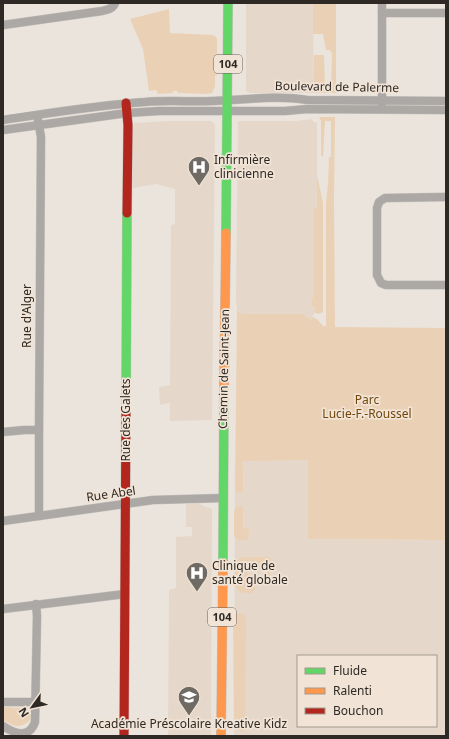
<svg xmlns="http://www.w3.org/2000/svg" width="449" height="739" font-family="'Noto Sans',sans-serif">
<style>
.built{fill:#e5d8ca;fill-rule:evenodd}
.green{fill:#ead1b5}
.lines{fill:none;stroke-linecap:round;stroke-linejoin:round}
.street-casing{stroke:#c7c2bd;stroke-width:9}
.fast-casing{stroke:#c7c2bd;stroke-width:10}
.slow-casing{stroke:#c7c2bd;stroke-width:10}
.jam-casing{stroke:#c7c2bd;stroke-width:10}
.street{stroke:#aba8a5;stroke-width:8}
.fast{stroke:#63d668;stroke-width:9}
.slow{stroke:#ff974d;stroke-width:9}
.jam{stroke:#b3261e;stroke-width:9}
.labels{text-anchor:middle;stroke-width:3.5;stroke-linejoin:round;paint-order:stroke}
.shield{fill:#f1e4d6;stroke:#686159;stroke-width:1}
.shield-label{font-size:11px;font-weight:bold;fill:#2e2924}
.street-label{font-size:12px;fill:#2e2924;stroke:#f1e4d6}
.poi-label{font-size:12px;fill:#2e2924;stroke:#f1e4d6;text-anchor:start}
.park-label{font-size:12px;fill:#71460a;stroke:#f1e4d6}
</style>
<rect width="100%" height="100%" fill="#ebe4dc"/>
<!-- built -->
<g class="built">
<path d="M246,3H313L314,93H250L246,91Z"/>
<path d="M311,119L314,122L317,123V208H314V291L311,305L316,309L311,320L301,314H241L237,307L236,301L238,121H297Z"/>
<path d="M166,121H211L215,125L212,420L170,421V403L160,405L159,387L170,385L171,225L175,224V189L156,184L133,188V128L135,122L140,123Z"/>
<path d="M235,459H308V539L446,540V736H234ZM298,656H436V726H298Z"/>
<path d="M201,503V505L210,508L212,510L211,736H168L169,590L176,588V537L192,536V527H186V504Z"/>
</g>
<!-- green -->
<g class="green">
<path d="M313,3H336V93H314V55H324L325,89H331L332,54L330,50H326L323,34H313Z"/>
<path d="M169,9L170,33L213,35L217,38V75L215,76V86L212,93L207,94L178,93L177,91H173V93L158,94L156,90L149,91L143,49L130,19Z"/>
<path d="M319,117H335L334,198L335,327L446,328V540L308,539V460L243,461L242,463L243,466V492L237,493L235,490L237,307L239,312L243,314H303L311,320L312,317L317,319L323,326H326V202L328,183L329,157H331V121H325L323,157L321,156V121Z"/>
<path d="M317,175L323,203V312L319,314L313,312L316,309L311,305L314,291V208H317Z"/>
<path d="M236,506L243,507V528L249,529L248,540H238L234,536V512Z"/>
<path d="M243,557H269L271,558L270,578L263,579V575L267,574V564L247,565L248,575H257L255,576L256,578L255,579V590L253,591V593C229,595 235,579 235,561Z"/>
<path d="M241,613L244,614L246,619L245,731L240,732L234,728L233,617L236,614Z"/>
<path d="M3,707L25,708L28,709L31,714L30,720C20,730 13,726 3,720Z"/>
</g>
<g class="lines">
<!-- street casing -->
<g class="street-casing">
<g id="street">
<path d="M382,3V104"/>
<path d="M382,13H446"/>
<path d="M3,25L102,11C107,10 113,9 115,3"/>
<path d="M3,120C50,113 98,105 145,102C168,100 190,102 213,101C244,100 276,95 307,100L446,101"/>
<path d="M38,120L41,137L39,430V516"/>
<path d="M3,130L127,113L159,111H285L307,109L446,110"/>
<path d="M446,197L385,198L379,202L377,208V275L381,283L386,285H446"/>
<path d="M3,432L24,430H39"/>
<path d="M3,521L153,500L223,498"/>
<path d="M3,609L125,594"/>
<path d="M3,702H36"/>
<path d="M3,726C15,734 29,739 35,722L37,616L36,604"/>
</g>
</g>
<!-- fast casing -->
<g class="fast-casing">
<g id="fast">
<path d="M226,233L228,3"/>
<path d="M126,409L127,213"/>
<path d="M223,563L224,388"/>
</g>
</g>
<!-- slow casing -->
<g class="slow-casing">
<g id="slow">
<path d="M224,388L226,233"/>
<path d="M221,736L223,563"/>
</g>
</g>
<!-- jam casing -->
<g class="jam-casing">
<g id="jam">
<path d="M126,103L128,125L127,213"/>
<path d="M124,736L126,409"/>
</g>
</g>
<!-- street -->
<use href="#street" class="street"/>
<!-- fast -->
<use href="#fast" class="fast"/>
<!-- slow -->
<use href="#slow" class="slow"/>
<!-- jam -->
<use href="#jam" class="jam"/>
</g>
<!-- icons -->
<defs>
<g id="hospital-pin" transform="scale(1.15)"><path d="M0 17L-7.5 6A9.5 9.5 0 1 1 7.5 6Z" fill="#706a64" stroke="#f1e4d6"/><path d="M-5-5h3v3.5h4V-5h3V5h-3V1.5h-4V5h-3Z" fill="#fff"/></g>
<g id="school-pin" transform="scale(1.15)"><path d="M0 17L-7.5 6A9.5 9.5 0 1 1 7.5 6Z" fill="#706a64" stroke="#f1e4d6"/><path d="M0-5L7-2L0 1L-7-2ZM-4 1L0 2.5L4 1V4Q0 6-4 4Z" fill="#fff"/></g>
</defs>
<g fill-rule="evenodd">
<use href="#hospital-pin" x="199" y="167"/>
<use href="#hospital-pin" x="197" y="573"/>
<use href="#school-pin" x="189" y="697"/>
</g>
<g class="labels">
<!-- shield labels -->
<g class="shield">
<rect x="214" y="55" width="28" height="18" rx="3"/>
<rect x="208" y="608" width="28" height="18" rx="3"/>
</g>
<g class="shield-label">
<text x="228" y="68">104</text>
<text x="222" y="621">104</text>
</g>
<!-- street labels -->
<g class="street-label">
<text transform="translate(337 87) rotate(1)" y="4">Boulevard de Palerme</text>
<text transform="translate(27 316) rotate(-90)" y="4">Rue d'Alger</text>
<text transform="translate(224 369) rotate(-89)" y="4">Chemin de Saint-Jean</text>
<text transform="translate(126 420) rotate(-90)" y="4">Rue des Galets</text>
<text transform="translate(111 494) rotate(-8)" y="4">Rue Abel</text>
</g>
<!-- poi labels -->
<g class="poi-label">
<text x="214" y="164">Infirmière<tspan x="214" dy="14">clinicienne</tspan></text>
<text x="212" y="570">Clinique de<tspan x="212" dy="14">santé globale</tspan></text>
<text x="189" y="728" text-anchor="middle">Académie Préscolaire Kreative Kidz</text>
</g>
<!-- park labels -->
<g class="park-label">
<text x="367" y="404">Parc<tspan x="367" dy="14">Lucie-F.-Roussel</tspan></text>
</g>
</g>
<!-- border -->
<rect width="449" height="739" fill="none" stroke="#2e2924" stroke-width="8"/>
<!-- legend -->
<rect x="297" y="655" width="140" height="72" fill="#f1e4d6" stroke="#a3998f"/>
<rect x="305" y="668" width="20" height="6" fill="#63d668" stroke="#a3998f"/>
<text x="333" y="675" font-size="12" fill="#2e2924">Fluide</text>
<rect x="305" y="688" width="20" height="6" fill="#ff974d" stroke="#a3998f"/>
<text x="333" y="695" font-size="12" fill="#2e2924">Ralenti</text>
<rect x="305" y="708" width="20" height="6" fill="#b3261e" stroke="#a3998f"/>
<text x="333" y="715" font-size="12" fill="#2e2924">Bouchon</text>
<!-- north arrow -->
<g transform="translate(32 707) rotate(237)" stroke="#f1e4d6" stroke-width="3" paint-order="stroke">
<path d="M0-3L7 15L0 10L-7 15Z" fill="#2e2924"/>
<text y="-6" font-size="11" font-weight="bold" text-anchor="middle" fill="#2e2924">N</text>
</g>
</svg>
